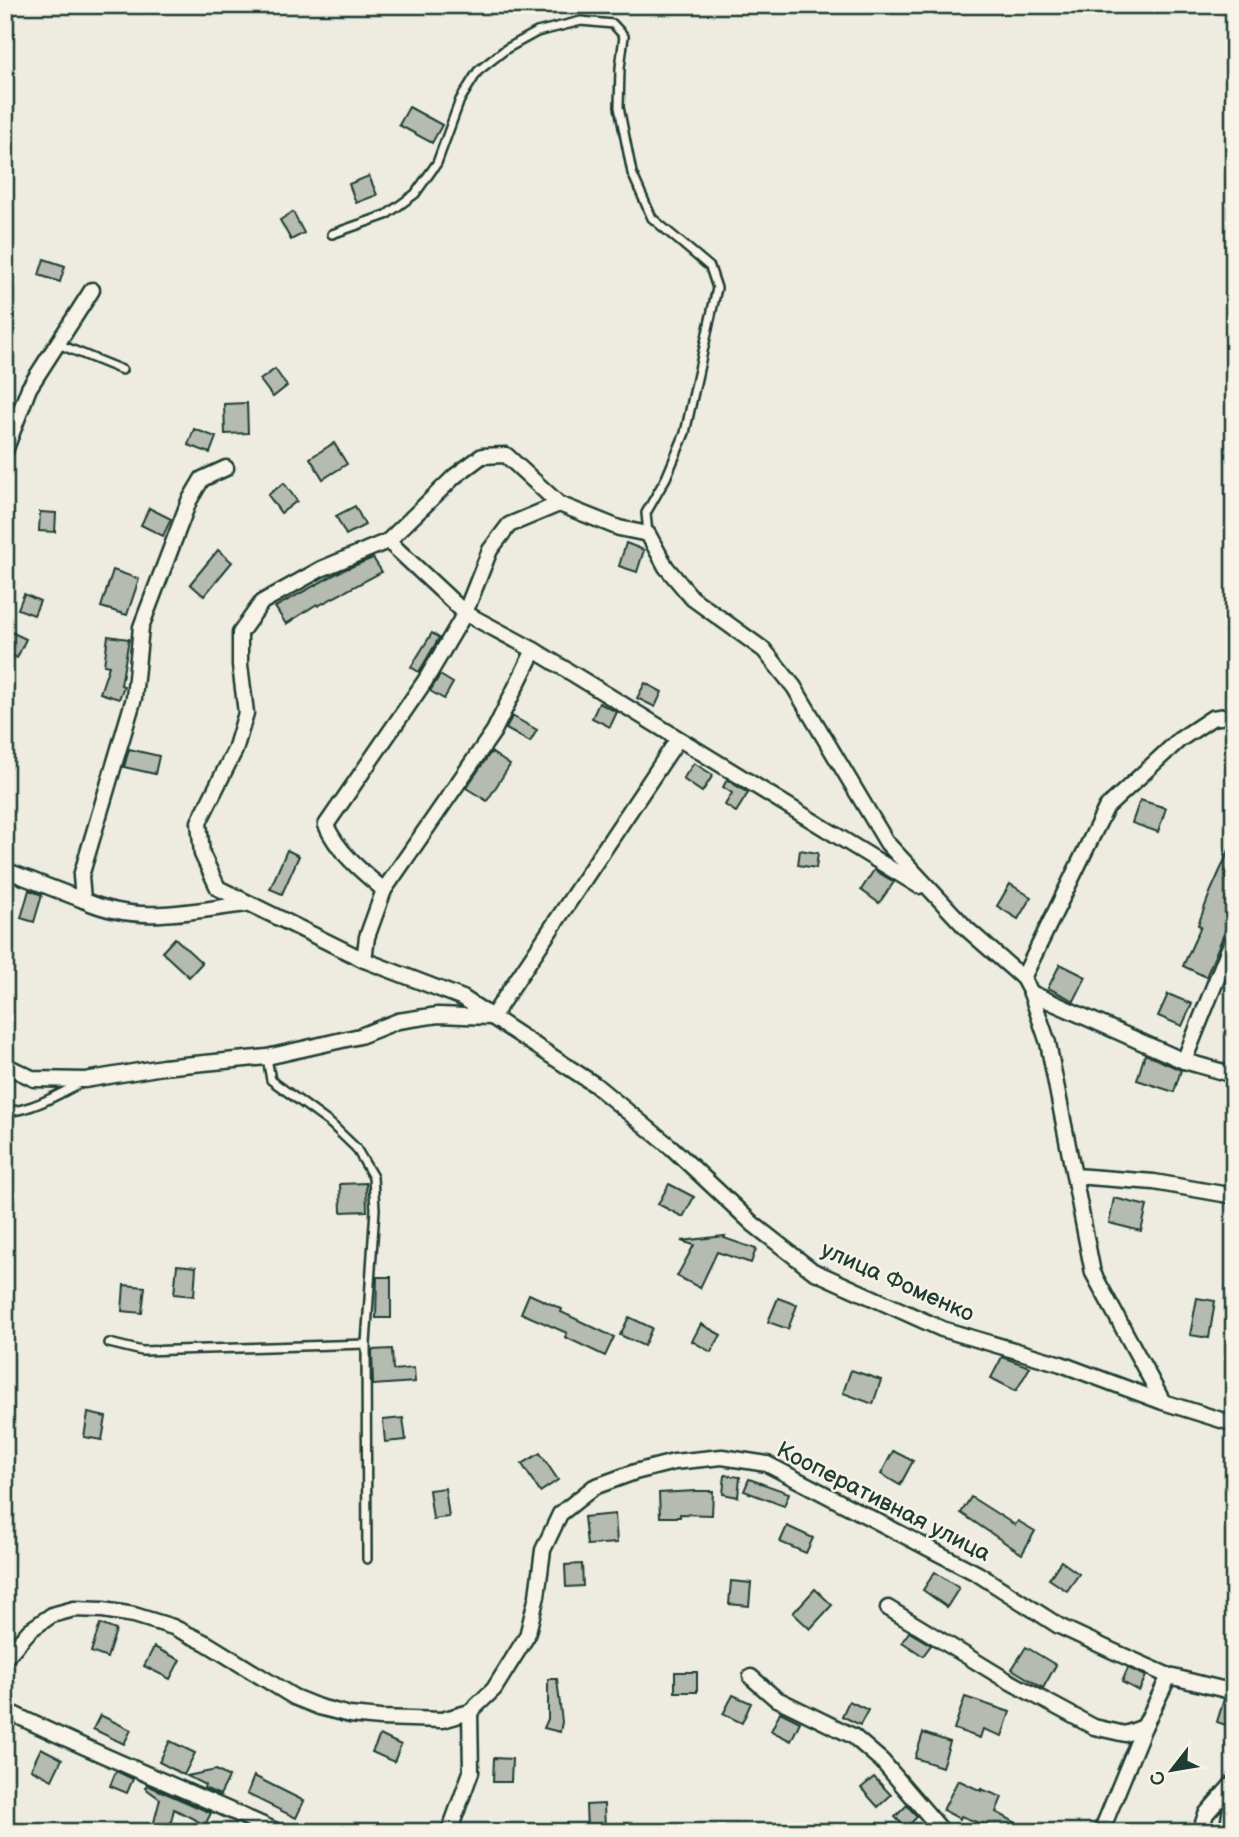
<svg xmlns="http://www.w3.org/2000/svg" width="1239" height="1837" font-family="'Balsamiq Sans',sans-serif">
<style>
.building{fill:#b5bbb0;stroke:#1f3d34;stroke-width:2}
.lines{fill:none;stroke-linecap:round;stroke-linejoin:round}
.service-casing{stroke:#1f3d34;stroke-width:12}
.minor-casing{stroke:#1f3d34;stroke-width:19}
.service{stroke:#f7f3e8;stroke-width:7}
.minor{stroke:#f7f3e8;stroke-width:14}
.labels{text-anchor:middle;stroke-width:5;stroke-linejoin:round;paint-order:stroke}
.street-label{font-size:23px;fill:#1f3d34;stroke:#f7f3e8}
</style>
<rect width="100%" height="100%" fill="#eeece1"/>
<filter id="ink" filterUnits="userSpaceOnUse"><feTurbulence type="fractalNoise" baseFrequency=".0143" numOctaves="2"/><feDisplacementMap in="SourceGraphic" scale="14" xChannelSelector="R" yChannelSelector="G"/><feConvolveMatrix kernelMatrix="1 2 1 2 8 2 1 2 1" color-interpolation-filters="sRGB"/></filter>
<g filter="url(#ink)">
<!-- building -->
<g class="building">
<path d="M409,107L442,125L432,143L399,125Z"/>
<path d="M369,176L377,195L356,203L349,184Z"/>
<path d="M293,212L304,233L291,240L280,220Z"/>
<path d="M44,259L65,266L60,282L39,275Z"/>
<path d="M275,369L287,386L273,397L260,380Z"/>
<path d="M247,403L248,433L225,434L224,404Z"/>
<path d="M194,429L216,437L210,453L188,445Z"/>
<path d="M334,443L347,464L323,479L310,458Z"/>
<path d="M284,483L297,501L281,513L268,495Z"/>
<path d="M355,506L365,525L346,535L336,516Z"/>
<path d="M149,508L171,519L163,536L141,525Z"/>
<path d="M40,512L56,513L55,532L39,531Z"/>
<path d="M626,543L644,550L637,572L619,566Z"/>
<path d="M218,550L232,562L204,596L190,584Z"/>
<path d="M373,558L382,572L318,606L317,604L286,624L275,607L341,571Z"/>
<path d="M113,570L139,579L127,615L101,607Z"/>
<path d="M24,594L40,601L34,615L18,609Z"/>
<path d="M9,631L26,639L17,658L5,652V640Z"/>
<path d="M432,633L439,638L419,672L411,667Z"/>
<path d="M108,636L129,639L121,685L124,686L119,699L100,693L109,666L104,665Z"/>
<path d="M440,675L453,683L444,699L430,691Z"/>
<path d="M645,683L662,692L655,707L637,698Z"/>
<path d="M599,703L617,712L610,727L592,718Z"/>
<path d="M512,716L537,730L530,742L506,729Z"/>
<path d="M129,749L159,756L155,774L124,767Z"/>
<path d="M491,752L510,765L487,801L466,788Z"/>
<path d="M694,763L713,775L702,792L683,779Z"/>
<path d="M727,780L748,793L736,812L725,805L732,793L723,787Z"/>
<path d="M1140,800L1166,808L1158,832L1132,823Z"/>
<path d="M1234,839V910L1206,977L1183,966L1201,926L1198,925L1210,893Z"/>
<path d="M287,850L299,856L282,894L270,889Z"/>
<path d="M800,850L818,853L816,868L798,865Z"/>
<path d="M874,870L894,882L879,903L861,890Z"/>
<path d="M1010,884L1031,897L1018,919L997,906Z"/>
<path d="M29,890L42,895L34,922L21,918Z"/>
<path d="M175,938L202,963L189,977L162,952Z"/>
<path d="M1060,964L1086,977L1074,1001L1048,988Z"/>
<path d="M1168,994L1192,1004L1182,1026L1158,1016Z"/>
<path d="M1145,1054L1181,1070L1174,1092L1137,1080Z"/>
<path d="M366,1183L367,1211L341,1212L340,1184Z"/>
<path d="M669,1184L694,1197L683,1217L658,1204Z"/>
<path d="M1114,1198L1147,1206L1141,1231L1109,1223Z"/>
<path d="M725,1236L724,1238L756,1249L751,1263L717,1252L700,1288L677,1276L694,1245L681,1241Z"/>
<path d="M177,1265L196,1267L194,1296L174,1294Z"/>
<path d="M377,1277H391V1318H376Z"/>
<path d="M124,1285L145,1287L142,1313L122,1311Z"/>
<path d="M529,1294L562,1309L561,1312L614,1337L605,1356L565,1337L567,1333L521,1313Z"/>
<path d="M778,1298L797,1305L788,1329L768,1322Z"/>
<path d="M1197,1298L1215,1301L1209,1338L1190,1335Z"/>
<path d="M629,1317L652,1328L644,1346L620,1335Z"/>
<path d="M701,1324L721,1335L711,1352L692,1341Z"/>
<path d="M392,1349L393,1370L414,1368L415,1382L373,1385L372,1350Z"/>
<path d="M1002,1357L1030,1367L1016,1391L991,1378Z"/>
<path d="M851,1370L881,1380L873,1404L843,1393Z"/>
<path d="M88,1413L106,1417L102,1440L84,1437Z"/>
<path d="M403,1418L406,1440L385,1442L383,1420Z"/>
<path d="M893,1451L913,1461L900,1485L881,1474Z"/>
<path d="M540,1453L558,1480L540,1492L522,1464Z"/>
<path d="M725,1475L740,1477L738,1497L723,1494Z"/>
<path d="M749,1479L789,1493L784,1506L744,1491Z"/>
<path d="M445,1488L449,1517L433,1519L429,1490Z"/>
<path d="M695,1491H713L712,1515L680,1514V1517H660L659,1493Z"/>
<path d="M971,1497L1015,1525L1018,1521L1035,1531L1022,1554L961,1513Z"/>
<path d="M615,1514L617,1543L587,1545L584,1517Z"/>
<path d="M787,1526L813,1538L806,1553L780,1542Z"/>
<path d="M1061,1561L1079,1574L1067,1591L1049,1579Z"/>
<path d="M582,1564L583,1586L566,1587L565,1565Z"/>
<path d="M935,1572L959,1588L947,1607L923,1590Z"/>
<path d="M731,1581L751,1583L749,1606L729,1604Z"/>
<path d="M815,1589L832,1605L810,1629L793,1613Z"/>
<path d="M100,1624L116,1630L107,1658L91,1652Z"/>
<path d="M909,1632L931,1645L923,1656L902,1642Z"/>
<path d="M154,1647L180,1660L170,1679L144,1666Z"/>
<path d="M1026,1647L1056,1665L1043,1688L1012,1669Z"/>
<path d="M1128,1668L1146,1676L1139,1691L1122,1682Z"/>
<rect x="675" y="1672" width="22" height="20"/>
<path d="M548,1679H557L562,1722L560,1732L544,1728L548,1719Z"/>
<path d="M733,1695L751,1703L742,1723L723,1714Z"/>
<path d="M965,1697L1010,1712L1002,1736L983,1729L980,1738L954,1729Z"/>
<path d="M1224,1699L1234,1701V1728L1217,1722Z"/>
<path d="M849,1701L868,1710L860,1725L842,1716Z"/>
<path d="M780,1712L800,1722L791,1741L771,1731Z"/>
<path d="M100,1715L131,1730L124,1744L93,1729Z"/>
<path d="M923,1733L950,1742L942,1767L915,1758Z"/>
<path d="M380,1735L401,1745L394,1762L372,1752Z"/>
<path d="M170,1741L195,1753L184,1775L159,1762Z"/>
<path d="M41,1748L62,1759L52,1780L31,1769Z"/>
<path d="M494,1758L512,1759L511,1782H493Z"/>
<path d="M216,1770L229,1777L220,1795L204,1788L205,1785L187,1776Z"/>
<path d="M116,1771L133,1779L127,1793L110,1786Z"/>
<path d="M254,1776L304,1801L296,1818L247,1794Z"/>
<path d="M874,1777L891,1795L878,1807L861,1788Z"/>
<path d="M958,1780L981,1791V1789L1002,1797L996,1812L1033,1832H1002L961,1816L960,1819L943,1810Z"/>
<path d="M147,1785L211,1813L205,1825L174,1809L169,1831L153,1826L160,1799L145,1788Z"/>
<path d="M604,1804L605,1828L587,1829L586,1805Z"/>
<path d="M907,1805L917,1817L906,1828L895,1817Z"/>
</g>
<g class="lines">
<!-- service casing -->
<g class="service-casing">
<g id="service">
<path d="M332,234L386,215L415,194L437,163L460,100L478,71L506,49L537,32L581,21L613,24L624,36L620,68L619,107L632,173L652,218L710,267L717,288L685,433L666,478L646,513L648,534"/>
<path d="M58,344L122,370"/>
<path d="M267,1058L271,1080L331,1124L356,1148L373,1177L375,1209L366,1344L367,1559"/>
<path d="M5,1112C32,1110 58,1095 82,1082"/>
<path d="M109,1343L142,1351L366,1344"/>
</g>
</g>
<!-- minor casing -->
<g class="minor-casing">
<g id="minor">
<path d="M5,451L29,388L92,290"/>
<path d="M226,468L202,479L189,501L141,627L134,698L81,876L83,900C138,925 189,911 246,904"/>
<path d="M388,541L465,613L534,650L919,886"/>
<path d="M5,870L83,900"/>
<path d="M384,890C362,872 337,851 326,825L425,681L465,613L490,550L509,525L559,504"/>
<path d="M364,960L367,937L384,890L494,731L534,650"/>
<path d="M1023,978L967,929L887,843L794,687L764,650L692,598L666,567L648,534L619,528L559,504L506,455L482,456L455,476L388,541L321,569L262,602L240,633V665L246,713L235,750L199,822L202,854L218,888L364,960L463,998L492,1017L594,1084L672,1148L753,1224L813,1271L942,1329L1061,1364L1163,1402L1234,1424"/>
<path d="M1031,993L1184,1061L1234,1075"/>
<path d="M492,1017L678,739"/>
<path d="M1184,1061L1234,936"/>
<path d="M5,1065L34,1079L85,1080L163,1067L267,1057L360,1036L398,1021L438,1015L491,1017"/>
<path d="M1075,1176L1154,1182L1234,1196"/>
<path d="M1163,1402L1093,1273L1048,1043L1031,993L1023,978L1106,808L1179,740L1212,718L1234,715"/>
<path d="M888,1608L1003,1678L1094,1727L1125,1734L1144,1727"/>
<path d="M5,1658L30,1630L52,1615L74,1609L103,1610L134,1615L173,1627L206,1643L294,1697L319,1707L350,1715L380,1718L442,1720L470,1712L494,1689L527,1636L537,1596L543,1550L560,1514L594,1487L635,1472L674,1462L722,1457L767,1464L978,1574L1059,1626L1115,1652L1169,1676L1234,1692"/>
<path d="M751,1677L775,1698L853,1736L882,1761L943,1832"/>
<path d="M5,1710C95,1754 187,1790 278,1832"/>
<path d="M449,1832L471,1772L470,1712"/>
<path d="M1101,1832L1144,1727L1169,1676"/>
<path d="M1200,1832L1206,1814L1234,1782"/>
<path d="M1232,1832L1229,1820L1234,1789"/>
</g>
</g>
<!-- service -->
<use href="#service" class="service"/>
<!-- minor -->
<use href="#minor" class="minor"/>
</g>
</g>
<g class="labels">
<!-- street labels -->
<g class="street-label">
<text transform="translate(898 1281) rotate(24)" y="8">улица Фоменко</text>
<text transform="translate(884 1501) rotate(27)" y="8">Кооперативная улица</text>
</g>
</g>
<!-- margin -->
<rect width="1239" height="1837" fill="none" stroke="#f7f3e8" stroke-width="28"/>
<rect x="14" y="14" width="1211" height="1809" fill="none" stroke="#1f3d34" stroke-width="2.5" filter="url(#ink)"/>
<!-- north arrow -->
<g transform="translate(1172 1770) rotate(239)" stroke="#f7f3e8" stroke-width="5" paint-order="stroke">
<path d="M0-5L12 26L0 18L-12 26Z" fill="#1f3d34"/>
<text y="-10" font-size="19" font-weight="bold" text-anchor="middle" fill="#1f3d34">С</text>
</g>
</svg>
